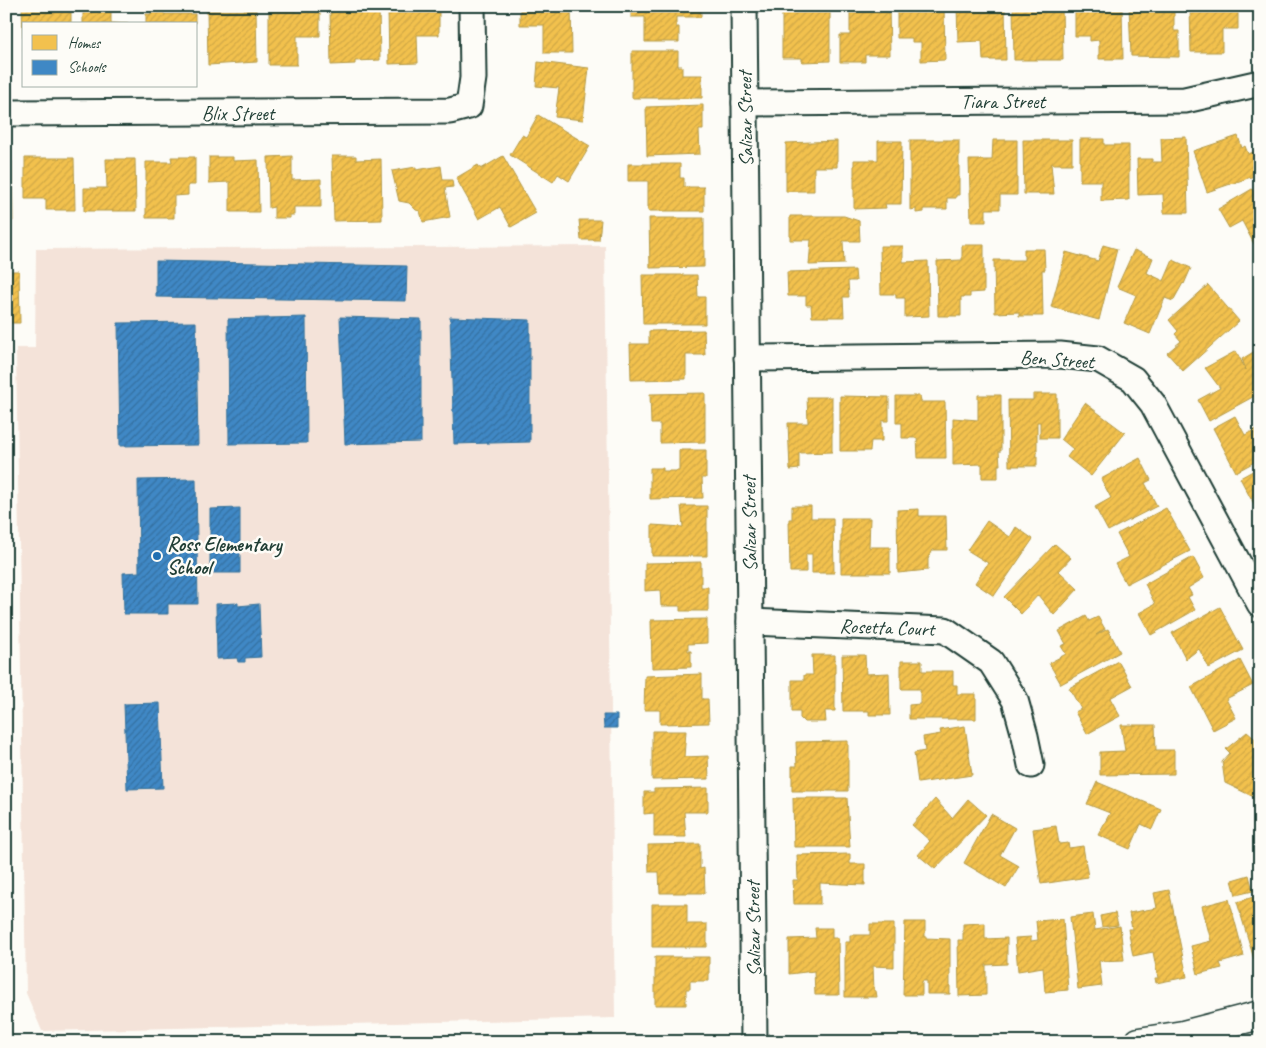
<svg xmlns="http://www.w3.org/2000/svg" width="1266" height="1048" font-family="Caveat,sans-serif">
<style>
.built{fill:#f4e3d9}
.homes{fill:url(#homes-hatch);stroke:#b39946}
.schools{fill:url(#schools-hatch);stroke:#35729a}
.lines{fill:none;stroke-linecap:round;stroke-linejoin:round}
.street-casing{stroke:#1f3d34;stroke-width:29}
.secondary-casing{stroke:#1f3d34;stroke-width:31}
.street{stroke:#fdfcf7;stroke-width:25}
.secondary{stroke:#fdfcf7;stroke-width:28}
.poi-dot{fill:#1f6fb2;stroke:#fdfcf7;stroke-width:2}
.labels{text-anchor:middle;stroke-width:5;stroke-linejoin:round;paint-order:stroke}
.street-label{font-size:20px;fill:#1f3d34;stroke:#fdfcf7}
.poi-label{font-size:20px;font-weight:bold;fill:#1f3d34;stroke:#fdfcf7;text-anchor:start}
</style>
<defs>
<pattern id="homes-hatch" width="6" height="6" patternUnits="userSpaceOnUse" patternTransform="scale(1.25)"><rect width="6" height="6" fill="#f2c14e"/><path d="M-1 1l2-2M0 6l6-6M5 7l2-2" fill="none" stroke="#cfa745"/></pattern>
<pattern id="schools-hatch" width="6" height="6" patternUnits="userSpaceOnUse" patternTransform="scale(1.25)"><rect width="6" height="6" fill="#3f88c5"/><path d="M-1 1l2-2M0 6l6-6M5 7l2-2" fill="none" stroke="#3470a1"/></pattern>
</defs>
<rect width="100%" height="100%" fill="#fdfcf7"/>
<filter id="ink" filterUnits="userSpaceOnUse"><feTurbulence type="fractalNoise" baseFrequency=".02" numOctaves="2"/><feDisplacementMap in="SourceGraphic" scale="10" xChannelSelector="R" yChannelSelector="G"/><feConvolveMatrix kernelMatrix="1 2 1 2 8 2 1 2 1" color-interpolation-filters="sRGB"/></filter>
<g filter="url(#ink)">
<!-- built -->
<path class="built" d="M605,246L615,1018L42,1031L26,993L16,348H35L36,249Z"/>
<!-- homes -->
<g class="homes">
<path d="M22,6H50V11H71V24H24V70Z"/>
<path d="M111,6V23L130,24H83V7Z"/>
<path d="M164,6V14H195V24H146V14H151V7Z"/>
<path d="M271,6H295V12H320V36H297V65H269V12H271Z"/>
<path d="M391,6H414V11L439,10V35H417L418,63L389,64L388,11H391Z"/>
<path d="M520,6H571L572,53H544V25H520Z"/>
<path d="M631,6H701V17H676V27H679V42H645V17H631Z"/>
<path d="M782,6H830V61L802,62V58H782Z"/>
<path d="M861,6H889L890,55H865V62H840V35H850V8H861Z"/>
<path d="M897,6H944L945,60L921,61V42H912V38H897Z"/>
<path d="M957,6H1005L1006,60H983L982,41L958,42Z"/>
<path d="M1013,6H1062L1063,60H1014Z"/>
<path d="M1075,6H1122L1123,59H1099V40L1090,41V36H1075Z"/>
<path d="M1129,6H1174V31H1179V57L1131,56Z"/>
<path d="M1190,6H1238V29H1222V52H1191Z"/>
<path d="M379,8L380,60L355,61V64L331,65L330,10Z"/>
<path d="M207,10H256L257,62L208,65Z"/>
<path d="M632,51H678V66H682V75H702V98H632Z"/>
<path d="M538,62L589,68L583,120L555,117L559,88L536,86Z"/>
<path d="M703,105V130H699L700,154L647,156L646,107Z"/>
<path d="M538,115L590,146L569,181L558,174L553,182L510,155L522,135L526,137Z"/>
<path d="M1238,136L1242,148L1245,146L1248,154L1260,150V174L1207,192L1193,151Z"/>
<path d="M1186,137L1188,213H1164L1163,194L1138,195L1137,159H1152V162H1162L1161,138Z"/>
<path d="M1080,139H1104V145H1129V200L1101,201V181H1080Z"/>
<path d="M910,140H959V195H956V198H947V209H924V212L916,213V209L910,210Z"/>
<path d="M993,140H1017V195H1000V209H986V222H971L969,160H992Z"/>
<path d="M1023,140H1072V164H1051L1054,194H1024Z"/>
<path d="M837,141V167H814V191H786V143Z"/>
<path d="M878,141H902L901,204H885L886,208L854,209V160H878Z"/>
<path d="M292,156V180L321,179V207H294V215H290V218H274V207L269,208L268,157Z"/>
<path d="M332,156H356V160L381,159L382,220L334,221Z"/>
<path d="M503,156L536,213L511,227L500,207L479,219L456,178L478,165L481,169Z"/>
<path d="M171,157H195V185H188V195L174,196V218H146V162H172Z"/>
<path d="M209,157H233V161L258,160L259,212H230V182L209,183Z"/>
<path d="M25,158H74L75,210H46V199H25Z"/>
<path d="M106,159H135L136,211H84V188H107Z"/>
<path d="M6,161H12L13,221H6Z"/>
<path d="M628,164H680V178H684V187H704V211H648V181H628Z"/>
<path d="M441,166L443,180H452L453,187L445,188L450,217L423,222L420,211L416,210L409,203L399,201L392,171L416,167V170Z"/>
<path d="M1252,189L1260,202V241L1254,244L1242,221L1229,228L1218,209Z"/>
<path d="M790,216H844L859,221L860,241H843L844,264L809,265L811,240H790Z"/>
<path d="M649,218H704V267L650,268Z"/>
<path d="M579,220H601L599,240H581Z"/>
<path d="M962,245H984V292L970,293V297H961V316H938L937,261L962,260Z"/>
<path d="M1103,245L1117,249L1099,320L1051,307L1066,252L1098,261Z"/>
<path d="M880,246H903V262L928,261L929,316L905,317V298H896V294H881Z"/>
<path d="M1024,249H1044L1045,270H1042L1043,316H1019V312L995,313L994,260H1024Z"/>
<path d="M1134,250L1153,258L1147,273L1164,281L1173,260L1191,268L1184,284L1183,283L1173,301L1165,298L1150,334L1124,323L1136,295L1117,287Z"/>
<path d="M855,270L856,281H848L849,297H843L844,317H812L811,305H806V296H788L787,272Z"/>
<path d="M6,271H19L20,323H6Z"/>
<path d="M642,275H697L698,297H705V324H643Z"/>
<path d="M1208,285L1239,321L1183,371L1167,353L1181,341L1175,334L1178,331L1169,320Z"/>
<path d="M704,330L705,355H686V379L631,380L630,344H649V331Z"/>
<path d="M1236,351L1246,370L1242,359L1255,351L1260,360V393L1209,421L1198,400L1220,388L1205,368Z"/>
<path d="M705,393V442L660,443V424H651L650,394Z"/>
<path d="M1033,394H1057V438H1040V422H1037V466H1009L1008,400H1033Z"/>
<path d="M978,395H1001V451H999L1000,465H998V478H982V464L953,465V418L978,420Z"/>
<path d="M840,396L889,397V421H882V441H871L870,451H840Z"/>
<path d="M896,396H920L921,402H945L946,458H918L917,438H902V423H896Z"/>
<path d="M807,397H832V452L799,453V469L790,470L788,423H808Z"/>
<path d="M1085,403L1125,433L1091,476L1067,457L1073,449L1061,439Z"/>
<path d="M1235,416L1245,435L1260,427V459L1236,472L1213,428Z"/>
<path d="M679,450H706V478H702L703,498L650,499V468H663V471H679Z"/>
<path d="M1140,458L1151,480L1145,483L1157,506L1108,531L1095,507L1111,498L1101,479Z"/>
<path d="M1260,467V494L1251,499L1240,478Z"/>
<path d="M1260,496V515L1252,500Z"/>
<path d="M681,506H707V556H652V525L683,527Z"/>
<path d="M792,506H811V518H833L834,573H812V554H806V572H790L789,519H792Z"/>
<path d="M1166,508L1190,551L1126,584L1115,564L1129,557L1117,534Z"/>
<path d="M919,509V516H946L947,550H933L928,559V570L898,573L897,510Z"/>
<path d="M841,518H870L869,547H890V573H841Z"/>
<path d="M987,521L1010,537L1016,527L1033,539L994,596L975,583L988,563L967,550Z"/>
<path d="M1055,544L1071,558L1059,571L1078,589L1054,615L1038,595L1021,614L1004,597Z"/>
<path d="M1193,557L1204,578L1188,588L1192,595L1188,597L1195,610L1151,635L1139,613L1155,604L1145,584Z"/>
<path d="M701,562V587H708V611H680V606H661L660,590L645,591V563Z"/>
<path d="M1220,607L1243,650L1209,668L1199,649L1186,659L1172,633Z"/>
<path d="M1086,616L1089,621L1098,617L1105,629L1096,635L1108,629L1120,652L1061,684L1049,663L1066,654L1061,646L1066,644L1059,631Z"/>
<path d="M707,619V643L688,644V651H691V667L652,668L651,620Z"/>
<path d="M812,655H835V711H825L826,722H804L800,718V711H792V680H804V675H813Z"/>
<path d="M842,655H865L866,674L889,673L890,715H869V711H843Z"/>
<path d="M1240,660L1253,685L1226,699L1236,718L1213,730L1191,687Z"/>
<path d="M901,661H922V671H953V685H957V694H976V719H909V705L920,704V689H901Z"/>
<path d="M1118,661L1132,686L1110,698L1120,716L1087,734L1075,712L1081,709L1069,688Z"/>
<path d="M702,674V699H708L709,723L660,724V710H644L645,676Z"/>
<path d="M1121,725H1155L1156,750H1174V774L1100,775V752L1125,751Z"/>
<path d="M965,726L972,775L918,783L914,753L925,751L923,737L941,734L940,730Z"/>
<path d="M652,731H686L684,757L708,756L709,779L652,780Z"/>
<path d="M1247,732L1260,743V800L1225,783L1222,762L1230,753L1226,749Z"/>
<path d="M848,741V791H792V766H797L796,742Z"/>
<path d="M1097,782L1161,809L1152,829L1141,824L1130,849L1098,835L1110,813L1087,804Z"/>
<path d="M708,788V812H684L686,837H654V813L644,814V792H654V789Z"/>
<path d="M793,798H847L850,847H794Z"/>
<path d="M935,799L952,818L968,799L986,815L935,869L918,855L930,841L912,825Z"/>
<path d="M991,814L1015,828L1000,855L1019,866L1006,888L964,863Z"/>
<path d="M1056,826L1059,844L1068,843L1069,848L1083,846L1088,877L1041,884L1033,829Z"/>
<path d="M700,844V869L704,868L705,893H660L659,872H649L648,845Z"/>
<path d="M850,854V864H865V885L820,883V904H794L793,880H798L797,855Z"/>
<path d="M1249,875L1253,891L1236,895L1232,880Z"/>
<path d="M1169,890L1187,977L1156,983L1155,978H1158L1153,952L1133,956L1128,929H1132L1129,913L1157,908L1154,893Z"/>
<path d="M1260,895V958L1254,959L1237,902Z"/>
<path d="M1229,899L1244,956L1220,963L1222,968L1198,974L1191,946L1211,941L1202,906Z"/>
<path d="M652,904H687V924H707V947H652Z"/>
<path d="M1115,913L1118,925L1102,927L1100,916Z"/>
<path d="M1093,914L1095,930L1120,926L1124,960L1099,961L1102,986L1078,989L1070,917Z"/>
<path d="M1063,919L1068,990L1045,992L1043,967L1018,971L1015,938L1031,937V941L1038,940L1036,921Z"/>
<path d="M905,922H925V938L950,939V994H927V981H922V995H903Z"/>
<path d="M985,923V939L1007,938V964L986,965V995L959,996L958,940H963V924Z"/>
<path d="M870,924H894V967L873,966L874,991H876L877,997H845V942H850V935H870Z"/>
<path d="M815,928H832V938H838L839,995H815L814,971L789,974V939L816,938Z"/>
<path d="M655,957H709V981H690V989H686V1005H655Z"/>
</g>
<!-- schools -->
<g class="schools">
<path d="M156,261L407,266L406,301L156,297Z"/>
<path d="M306,317L307,443L229,444L228,319Z"/>
<path d="M340,317L421,319V442L345,444Z"/>
<path d="M450,317L530,320V442L454,444Z"/>
<path d="M196,322L198,445L120,446L118,323Z"/>
<path d="M196,479L198,604H168V614H124L123,573L139,572L138,480Z"/>
<path d="M240,508V573H210V509Z"/>
<path d="M238,603V606L259,604L261,657L245,658V662H238L237,658L217,659L216,604Z"/>
<path d="M160,703L163,788L127,789L124,704Z"/>
<path d="M603,715H617V728H604Z"/>
</g>
<g class="lines">
<!-- street casing -->
<g class="street-casing">
<g id="street">
<path d="M744,6L754,1042"/>
<path d="M745,103L1185,100L1260,83"/>
<path d="M6,113L450,111L469,106L473,78L472,6"/>
<path d="M747,358L1060,355L1098,359L1133,379L1153,404L1260,604"/>
<path d="M750,622L945,630L991,662L1015,700L1025,736L1031,765"/>
</g>
</g>
<!-- secondary casing -->
<g class="secondary-casing">
<path id="secondary" d="M1139,1042L1183,1035L1260,1015"/>
</g>
<!-- street -->
<use href="#street" class="street"/>
<!-- secondary -->
<use href="#secondary" class="secondary"/>
</g>
</g>
<!-- markers -->
<circle class="poi-dot" cx="157" cy="556" r="5"/>
<g class="labels">
<!-- street labels -->
<g class="street-label">
<text x="1003" y="108">Tiara Street</text>
<text x="238" y="120">Blix Street</text>
<text transform="translate(745 119) rotate(-91)" y="7">Salizar Street</text>
<text transform="translate(1057 359) rotate(4)" y="7">Ben Street</text>
<text transform="translate(749 524) rotate(-91)" y="7">Salizar Street</text>
<text transform="translate(887 627) rotate(2)" y="7">Rosetta Court</text>
<text transform="translate(753 929) rotate(-91)" y="7">Salizar Street</text>
</g>
<!-- poi labels -->
<g class="poi-label">
<text x="167" y="551">Ross Elementary<tspan x="167" dy="23">School</tspan></text>
</g>
</g>
<!-- margin -->
<rect width="1266" height="1048" fill="none" stroke="#fdfcf7" stroke-width="25"/>
<rect x="12" y="12" width="1241" height="1023" fill="none" stroke="#1f3d34" stroke-width="2" filter="url(#ink)"/>
<!-- legend -->
<rect x="22" y="22" width="175" height="65" fill="#fdfcf7" stroke="#a4b0a9"/>
<rect x="32" y="35" width="25" height="15" fill="#f2c14e" stroke="#a4b0a9"/>
<text x="68" y="48" font-size="15" fill="#1f3d34">Homes</text>
<rect x="32" y="60" width="25" height="15" fill="#3f88c5" stroke="#a4b0a9"/>
<text x="68" y="72" font-size="15" fill="#1f3d34">Schools</text>
</svg>
